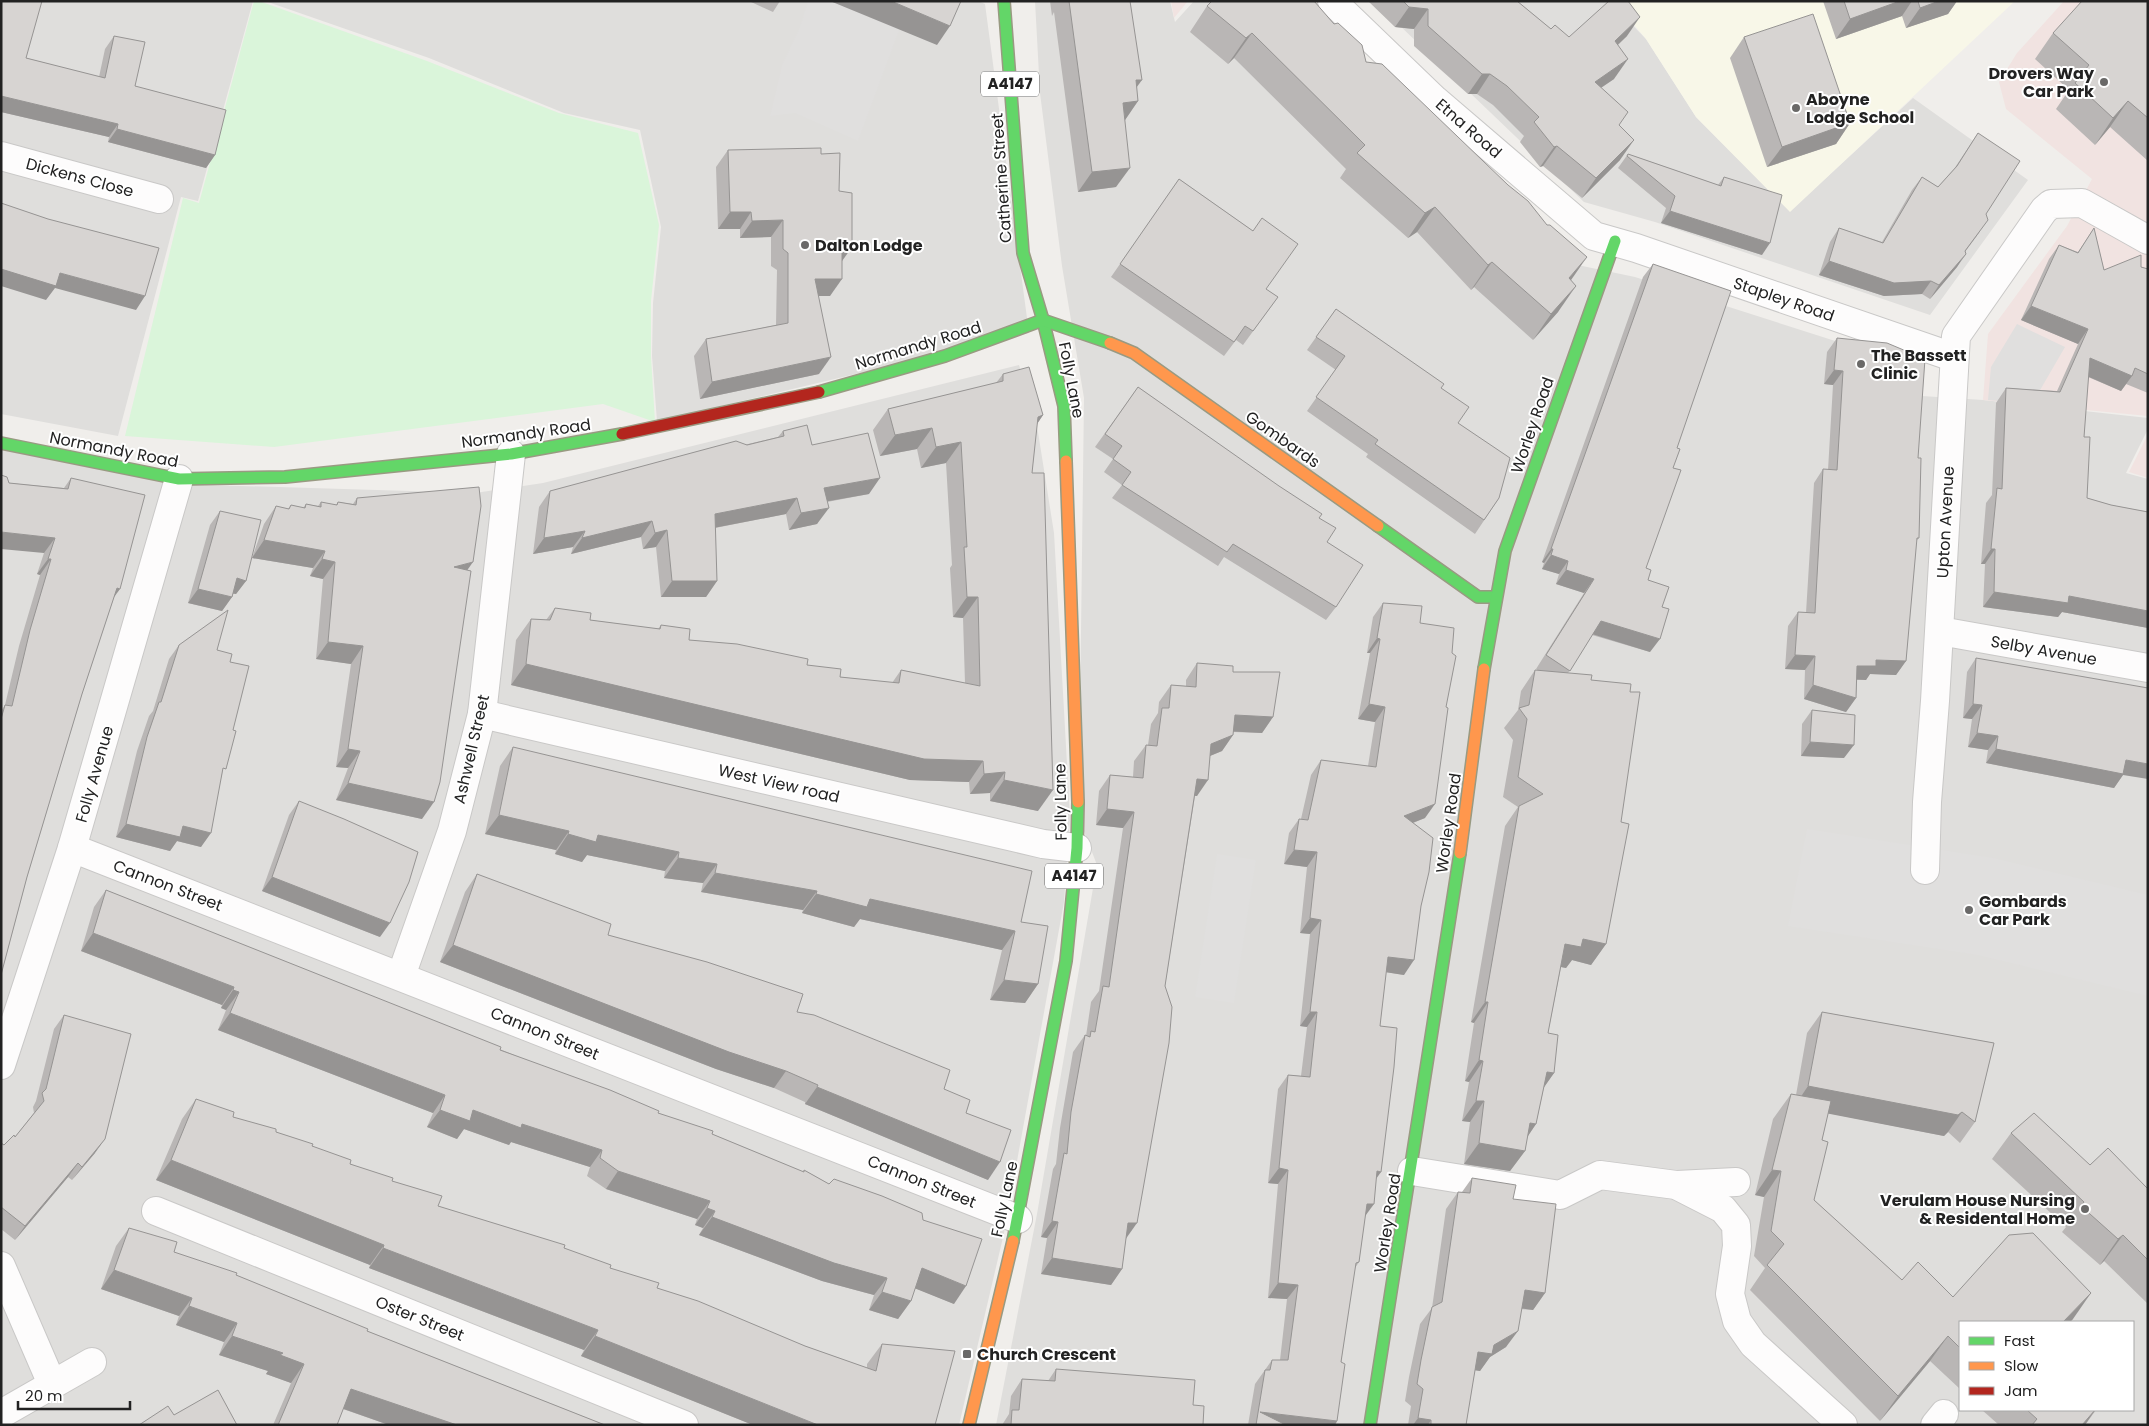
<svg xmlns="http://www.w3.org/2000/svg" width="2149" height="1426" font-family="Poppins,sans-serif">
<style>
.residential{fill:#dfdedc;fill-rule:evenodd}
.commercial{fill:#f1e3e1}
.education{fill:#f8f7e8}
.park{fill:#daf5da}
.parking{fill:#e0dfde}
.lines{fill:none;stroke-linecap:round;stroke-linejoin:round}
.street-casing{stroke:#c9c8c7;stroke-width:30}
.fast-casing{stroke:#999a82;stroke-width:14}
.slow-casing{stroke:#999a82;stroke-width:14}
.jam-casing{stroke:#999a82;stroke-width:14}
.street{stroke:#fdfcfc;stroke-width:28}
.fast{stroke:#63d668;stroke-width:11}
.slow{stroke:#ff974d;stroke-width:11}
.jam{stroke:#b3261e;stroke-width:11}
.wall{fill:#b9b6b5}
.shaded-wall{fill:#969493}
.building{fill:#d7d4d2;stroke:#969493}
.poi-dot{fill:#6a6968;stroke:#fff;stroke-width:2}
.labels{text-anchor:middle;stroke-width:4;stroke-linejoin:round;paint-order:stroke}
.shield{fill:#fff;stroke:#646464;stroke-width:1}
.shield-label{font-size:15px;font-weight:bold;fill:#222}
.poi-label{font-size:16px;font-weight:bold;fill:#222;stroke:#fff;text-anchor:start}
.street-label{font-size:16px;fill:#222;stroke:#fff}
</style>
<rect width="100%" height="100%" fill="#f0eeeb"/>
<!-- residential -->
<g class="residential">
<path d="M1,1H253L198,201L181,197L118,436L1,414Z"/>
<path d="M265,1H978L985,4L1029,333L657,421L652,356L653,303L661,227L640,130L564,113L429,58Z"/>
<path d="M1035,1H1170L1175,22L1194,1H1290L1568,263L1635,277L1876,354L1924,373L1922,396L1983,400L2148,418V429L2126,473L2148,479V1425H996L1037,1214L1097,865L1080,821L1079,789L1084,398L1062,266L1040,93ZM1960,1322H2133V1410H1960Z"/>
<path d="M1374,1H1609L1646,39L1696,117L1790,211L1913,98L2028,180L1930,315L1655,222L1584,202Z"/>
<path d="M1019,365L1038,432L1054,533L1070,817L1064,902L1004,1233L959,1425H1V449L175,484L475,493L543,483Z"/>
</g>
<!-- commercial -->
<g class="commercial">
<path d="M1171,1H1188L1174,18Z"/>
<path d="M2064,1H2148V416L1983,400L1988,334L2067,226L2092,179L2006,109L1999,82L2017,53Z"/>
<path d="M2148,434V478L2129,472Z"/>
</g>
<!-- education -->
<path class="education" d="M1614,1H2015L1790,212L1696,117L1646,39Z"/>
<!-- park -->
<path class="park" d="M254,1H259L427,61L559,113L638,133L659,225L651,301V357L655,422L603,404L274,447L125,436L183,198L199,203Z"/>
<!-- parking -->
<g class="parking">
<path d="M808,1H910L858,141L795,113L770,116L782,65L800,27Z"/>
<path d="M2017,324L2065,347L2032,404L1988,400L1991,367Z"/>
<path d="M1807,829L1993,858L2148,895V996L1978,955L1788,926Z"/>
<path d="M1217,854L1256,860L1234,1003L1195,997Z"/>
</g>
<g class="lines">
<!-- street casing -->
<g class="street-casing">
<g id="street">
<path d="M1332,1L1435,100L1594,236L1636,248L1953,357"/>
<path d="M1,156L159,199"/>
<path d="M1940,631L2148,668"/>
<path d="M482,714L1043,844L1077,848"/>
<path d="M72,848L1018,1219"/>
<path d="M1925,870L1927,802L1935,701L1956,336L2044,210L2051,204L2082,203L2148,240"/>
<path d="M401,976L452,831L482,714L511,454"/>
<path d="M1,1065L72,848L179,479"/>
<path d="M1412,1171L1560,1195L1600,1175L1676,1185L1723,1209L1736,1225L1737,1246L1730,1294L1737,1321L1753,1344L1843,1425"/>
<path d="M1677,1185L1736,1182"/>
<path d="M156,1211L684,1425"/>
<path d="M1,1266L52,1384"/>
<path d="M1,1414L92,1362"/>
<path d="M1935,1425L1944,1414"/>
</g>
</g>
<!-- fast casing -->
<g class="fast-casing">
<g id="fast">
<path d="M1004,1L1023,253L1043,320L1064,406L1066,461"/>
<path d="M819,392L945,356L1043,320L1110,343"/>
<path d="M1,443L179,479L285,477L511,454L622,434"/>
<path d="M1378,526L1478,597H1494"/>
<path d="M1484,669L1505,551L1615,241"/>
<path d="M1013,1241L1066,961L1077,848L1078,802"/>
<path d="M1370,1425L1460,853"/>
</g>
</g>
<!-- slow casing -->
<g class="slow-casing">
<g id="slow">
<path d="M1110,343L1134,353L1378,526"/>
<path d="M1066,461L1078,802"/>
<path d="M1460,853L1484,669"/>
<path d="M969,1425L1013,1241"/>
</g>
</g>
<!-- jam casing -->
<g class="jam-casing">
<path id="jam" d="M622,434L819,392"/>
</g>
<!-- street -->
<use href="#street" class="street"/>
<!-- fast -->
<use href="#fast" class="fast"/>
<!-- slow -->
<use href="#slow" class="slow"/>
<!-- jam -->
<use href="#jam" class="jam"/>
</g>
<!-- wall -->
<g class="wall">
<path d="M1,1L26,58L99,77L105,49L114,36L135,86L215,155L206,168L108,142L109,137L1,112Z"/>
<path d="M749,1H780L773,12Z"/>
<path d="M1050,1H1130L1136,87L1138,101L1125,120L1116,187L1078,192L1054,12L1052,16Z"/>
<path d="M1368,1H1517L1551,29L1569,37L1627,36L1618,45L1614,79L1601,88L1619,125L1620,160L1582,198L1543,166L1540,167L1520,142L1524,136L1493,105L1477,94H1468L1414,46V29L1395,27Z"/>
<path d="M1823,1H1957L1948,14L1906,28L1902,16L1836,39Z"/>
<path d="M2148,1V161L2110,127L2095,145L2056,109L2069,90L2035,59L2053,33Z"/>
<path d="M1207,6L1366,62L1571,280L1558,312L1533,340L1474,287L1471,290L1417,232L1408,238L1340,178L1346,169L1234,58L1228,64L1190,32Z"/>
<path d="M1744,37L1850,123L1836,144L1767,167L1730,58Z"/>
<path d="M1978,133L1986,214L1979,233L1965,252L1957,267L1930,299L1922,294L1884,296L1819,275L1830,242L1839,228L1882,242L1912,190L1922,177L1938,187L1954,169Z"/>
<path d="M728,150L821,154L839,191L842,261L830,296H818L819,374L700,399L694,356L706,339L776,325L777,270L771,266V237L740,238V229H718L716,167Z"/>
<path d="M1628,154L1718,185L1724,177L1762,255L1661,223L1666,208L1618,168Z"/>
<path d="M1179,179L1253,231L1266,289L1278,297L1243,345L1236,340L1224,356L1111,277Z"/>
<path d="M2094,228L2104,270L2141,267L2148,269V393L2126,384L2121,391L2088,377L2084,437L2087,498L2111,505L2148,512V628L2062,612L2058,617L1983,607L1985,564H1981L1986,503L1992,495L1996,403L2006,388L2057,391L2078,344L2021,320L2049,259L2059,245L2078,252Z"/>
<path d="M1653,264L1677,448L1673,468L1646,568L1648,580L1662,607L1650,652L1592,635L1568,673L1591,680L1621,822L1606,944L1591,965L1572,960L1566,968L1561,967L1548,1033L1554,1073L1544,1087L1536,1124L1527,1137L1525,1151L1510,1171L1464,1164L1470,1122L1462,1121L1469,1082L1465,1081L1474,1023L1471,1022L1505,826L1518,807L1503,797L1513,740L1504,728L1518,710L1521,691L1535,670L1539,671L1536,669L1584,593L1556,584L1559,574L1542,569L1544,563L1542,562L1643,277Z"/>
<path d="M1336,309L1441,388L1458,423L1499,498L1475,534L1366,457L1368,454L1307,411L1336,370L1307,350Z"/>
<path d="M1837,338L1918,458L1919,538L1916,541L1906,661L1896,675L1870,674L1866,680H1857L1856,698L1846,712L1804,699L1805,670L1785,669L1788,626L1798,612L1806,613L1814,483L1823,469L1828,470L1833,385L1824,384L1827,352Z"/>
<path d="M1003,374L1043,415L1037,424L1032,473L1038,811L990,801V793L970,794L969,782L910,780L511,685L516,640L531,619L546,620L555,608L590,620L658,629L661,625L689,640L807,665L840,677L892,683L901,670L965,683L963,618L953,617L950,568L952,565L946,463L921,468L917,449L880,456L873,430L888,409L996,383Z"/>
<path d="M1138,387L1319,518L1327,542L1336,607L1326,620L1224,557L1218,566L1112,498L1122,485L1104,472L1113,459L1095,447Z"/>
<path d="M783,431L812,445L869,494L827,502L817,524L789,530L786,514L715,528L717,581L706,597H661L656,547L643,549L641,537L571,554L573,547L533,554L539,507L550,491L778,437Z"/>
<path d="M71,478L114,597L82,694L27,877L1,975V711L5,705L19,646L40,575L37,574L44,553L9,483L64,488Z"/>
<path d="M357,498L467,570L422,819L336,800L348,768L336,767L351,664L316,659L323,579L310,576L313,568L252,558L264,524L276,506L288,509L291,505L303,508L306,504L318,506L321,502L336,505L338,502L353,504Z"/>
<path d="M220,511L246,581L236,594H233L232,597L222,611L188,603L210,525Z"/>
<path d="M1383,603L1420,623L1446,707L1425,818L1413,823L1404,975L1386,972L1380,1026L1376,1178L1365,1216L1359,1262L1355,1268L1341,1362L1337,1421L1335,1425H1248L1255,1384L1272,1360H1280L1287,1299L1268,1298L1278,1184L1268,1183L1278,1089L1288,1075L1301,1076L1307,1027L1300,1026L1310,934L1300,933L1307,867L1284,864L1289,833L1299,819H1301L1311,775L1321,760L1368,766L1375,722L1358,719L1370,653H1367L1373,617Z"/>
<path d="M179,645L217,650L230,662L222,775L201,847L177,841L170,851L116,837L137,751L149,716L153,711L169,659Z"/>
<path d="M1976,658L2123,775L2114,788L1986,763L1988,750L1968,747L1972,719L1963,718L1967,672Z"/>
<path d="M1197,663L1233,672L1273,717L1262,733L1233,732V735L1222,751L1210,756L1197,796H1195L1165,986L1126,1238L1122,1269L1111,1285L1041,1274L1047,1238L1041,1237L1053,1169L1056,1164L1060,1128L1073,1052L1085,1035L1086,1036L1091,1002L1099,991L1123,828L1096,825L1099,791L1110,775L1133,777L1134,761L1146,745H1148L1151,724L1158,713L1159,702L1171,685L1186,686V680Z"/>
<path d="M1812,710L1844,758L1801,756L1802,724Z"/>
<path d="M513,747L1021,922L1038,984L1025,1003L990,1000L1002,950L860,919L854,927L802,913L803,910L701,892L703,883L664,878L665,871L587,855L582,862L555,854L556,850L485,834L500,766Z"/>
<path d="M299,801L380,937L262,891L289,815Z"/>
<path d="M477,874L608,935L797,1012L944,1089L966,1113L988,1180L805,1104V1102L774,1088L716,1069L440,962L465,892Z"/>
<path d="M106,890L658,1113L712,1134L803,1172L804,1170L829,1184L923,1220L954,1304L915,1288L911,1301L898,1319L869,1310L874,1295L822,1281L699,1235L703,1228L695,1225L697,1219L606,1189L587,1176L590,1167L511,1142L509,1145L464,1129L457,1139L427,1127L433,1113L218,1030L226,1010L221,1008L222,1005L81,951L94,907Z"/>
<path d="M1822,1012L1994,1043L1975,1122L1960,1143L1948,1132L1944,1136L1828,1113L1822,1140L1814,1200L1902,1280L1953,1297L2073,1319L2070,1322H1960V1389L1930,1361L1880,1421L1750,1290L1765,1268L1754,1256L1764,1197L1755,1195L1773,1119L1791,1094L1796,1095L1807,1033Z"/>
<path d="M64,1015L95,1153L72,1180L68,1177L15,1240L1,1229V1143L4,1145L15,1137L34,1113L33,1107L36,1101L54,1029Z"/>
<path d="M196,1099L233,1117L276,1132L312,1146L350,1164L392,1181L438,1206L564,1248L657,1288L805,1346L867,1368V1364L882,1344L935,1425H753L581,1356L584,1350L369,1268L370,1265L156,1180L182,1119Z"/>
<path d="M2011,1133L2148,1189V1304L2104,1261L2100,1265L2062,1232L2066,1227L1992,1159Z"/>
<path d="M1472,1178L1513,1199L1545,1293L1533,1310L1521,1309L1506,1347L1490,1357L1480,1371L1475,1370L1466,1425H1408L1411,1406L1405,1401L1409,1377L1420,1324L1432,1308L1446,1209L1458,1192H1462Z"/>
<path d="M129,1228L174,1252L236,1275L367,1331L605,1425H389L343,1409L337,1425H273L291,1383L266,1374L268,1371L219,1355L224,1342L176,1325L179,1316L101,1289L116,1246Z"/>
<path d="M1056,1369L1193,1405L1203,1425H1002L1009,1414L1011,1396L1022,1379L1048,1381Z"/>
<path d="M1982,1410H2096L2085,1425H1999Z"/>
</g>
<!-- shaded-wall -->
<g class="shaded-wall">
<path d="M830,1H891L950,26L937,45Z"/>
<path d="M1900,1H1912L1902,16L1836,39L1850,19Z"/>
<path d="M1939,1H1957L1948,14L1906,28L1920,8Z"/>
<path d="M1409,7L1428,9L1414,29L1395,27Z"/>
<path d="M1640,17L1627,36L1601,60L1615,41Z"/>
<path d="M1252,33L1234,58L1228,64L1246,38Z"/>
<path d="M1628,59L1614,79L1581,101L1595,82Z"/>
<path d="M1482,74H1490L1477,94H1468Z"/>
<path d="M1136,80H1142L1128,99Z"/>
<path d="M1,96L118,124L109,137L1,112Z"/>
<path d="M1138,101L1125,120L1123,103Z"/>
<path d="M2128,101L2110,127L2095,145L2113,118Z"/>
<path d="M1850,123L1836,144L1767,167L1782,147Z"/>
<path d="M117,129L215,155L206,168L108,142Z"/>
<path d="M1634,140L1620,160L1582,198L1596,178Z"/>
<path d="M1557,146L1543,166L1540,167L1554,147Z"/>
<path d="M1130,168L1116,187L1078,192L1092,172Z"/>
<path d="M1435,207L1417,232L1408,238L1425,213Z"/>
<path d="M1670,211L1770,243L1762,255L1661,223Z"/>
<path d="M730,212H751L740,229H718Z"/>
<path d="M783,220L771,237L740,238L752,221Z"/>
<path d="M842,246L852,247L840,264Z"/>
<path d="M1966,254L1957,267L1930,299L1939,285Z"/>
<path d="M1587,257L1569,283V278Z"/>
<path d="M1829,261L1931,281L1922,294L1884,296L1819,275Z"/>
<path d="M1492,262L1474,287L1471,290L1488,265Z"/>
<path d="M1,269L60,273L145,296L136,310L55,288L46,300L1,286Z"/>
<path d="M815,279H842L830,296H803Z"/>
<path d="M1576,286L1558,312L1533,340L1551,314Z"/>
<path d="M2031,306L2088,329L2078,344L2021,320Z"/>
<path d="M831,357L819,374L700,399L712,382Z"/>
<path d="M2090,358L2132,376L2121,391L2080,373Z"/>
<path d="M1834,370L1843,371L1833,385L1824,384Z"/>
<path d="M1043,415L1029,436L1038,417Z"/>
<path d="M932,428L917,449L880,456L895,435Z"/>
<path d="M961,442L946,463L921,468L936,447Z"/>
<path d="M880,478L869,494L812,504L824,488Z"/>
<path d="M797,498L786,514L703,530L715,514Z"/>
<path d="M829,508L817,524L789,530L801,513Z"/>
<path d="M652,521L641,537L571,554L582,538Z"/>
<path d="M667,530L656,547L643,549L655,533Z"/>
<path d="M585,531L573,547L533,554L544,538Z"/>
<path d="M1,532L55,538L44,553L1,549Z"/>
<path d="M264,540L325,551L313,568L252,558Z"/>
<path d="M1551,549H1553L1544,563L1542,562Z"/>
<path d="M1991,549H1995L1985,564H1981Z"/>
<path d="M1551,555L1568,561L1559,574L1542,569Z"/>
<path d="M48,559H51L40,575L37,574Z"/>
<path d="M322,559L335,562L323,579L310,576Z"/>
<path d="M473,562L461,579L454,567Z"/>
<path d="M1566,570L1594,579L1584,593L1556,584Z"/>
<path d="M237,578L246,581L236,594L227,592Z"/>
<path d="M672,581H717L706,597H661Z"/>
<path d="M117,588L120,589L109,604Z"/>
<path d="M198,589L232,597L222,611L188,603Z"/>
<path d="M1994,592L2069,596L2148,611V628L2062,612L2058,617L1983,607Z"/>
<path d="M967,597H978L963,618L953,617Z"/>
<path d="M1601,621L1660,639L1650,652L1592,634Z"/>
<path d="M1377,638L1380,639L1370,653H1367Z"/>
<path d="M328,642L363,646L351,664L316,659Z"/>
<path d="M1795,655L1815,656L1805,670L1785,669Z"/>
<path d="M1876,660L1906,661L1896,675L1870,674L1866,680L1848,679L1857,666Z"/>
<path d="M526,664L983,761L969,782L910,780L511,685Z"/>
<path d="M1813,685L1856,698L1846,712L1804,699Z"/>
<path d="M1369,704L1385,707L1375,722L1358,719Z"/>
<path d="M1973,704L1982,705L1972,719L1963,718Z"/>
<path d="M1235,715L1273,717L1262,733L1224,731Z"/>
<path d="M1977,733L1998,736L1988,750L1968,747Z"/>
<path d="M1233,735L1222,751L1200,760L1211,744Z"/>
<path d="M1810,742L1854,745L1844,758L1801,756Z"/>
<path d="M348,749L360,751L348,768L336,767Z"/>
<path d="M1996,749L2126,760L2148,764V779L2123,775L2114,788L1986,763Z"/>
<path d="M1005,772L990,793L970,794L984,774Z"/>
<path d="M1197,779L1208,780L1197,796L1186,795Z"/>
<path d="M1004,780L1053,790L1038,811L990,801Z"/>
<path d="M348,783L434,802L422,819L336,800Z"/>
<path d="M1435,804L1425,818L1394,830L1404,816Z"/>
<path d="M1107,809L1134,812L1123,828L1096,825Z"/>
<path d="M499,815L569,831L556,850L485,834Z"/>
<path d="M126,824L183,826L211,833L201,847L177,841L170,851L116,837Z"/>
<path d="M568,834L598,835L679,852L665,871L587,855L582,862L555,854Z"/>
<path d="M1294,850L1317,852L1307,867L1284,864Z"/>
<path d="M678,858L717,864L703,883L664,878Z"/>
<path d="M715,873L817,891L803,910L701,892Z"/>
<path d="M272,877L390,923L380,937L262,891Z"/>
<path d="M816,894L870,899L1015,931L1002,950L860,919L854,927L802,913Z"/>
<path d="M1310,918L1321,920L1310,934L1300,933Z"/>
<path d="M93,933L234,987L222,1005L81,951Z"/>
<path d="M1583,939L1606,944L1591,965L1572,960L1566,968L1551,965L1565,944Z"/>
<path d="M453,945L786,1071L774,1088L716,1069L440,962Z"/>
<path d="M1388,957L1414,960L1404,975L1378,971Z"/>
<path d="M1004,980L1038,984L1025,1003L990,1000Z"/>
<path d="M233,990L239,992L226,1010L221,1008Z"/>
<path d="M1485,1002H1488L1474,1023L1471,1022Z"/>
<path d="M1310,1012H1317L1307,1027L1300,1026Z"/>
<path d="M230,1013L445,1095L433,1113L218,1030Z"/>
<path d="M1479,1060L1483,1061L1469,1082L1465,1081Z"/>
<path d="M1547,1072L1554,1073L1540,1093Z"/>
<path d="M1808,1086L1962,1112L1948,1132L1944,1136L1794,1107Z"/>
<path d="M817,1087L1000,1162L988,1180L805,1104Z"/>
<path d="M1476,1101H1484L1470,1122L1462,1121Z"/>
<path d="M440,1110H473L522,1124L602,1150L590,1167L511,1142L509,1145L464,1129L457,1139L427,1127Z"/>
<path d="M1530,1123L1536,1124L1522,1145Z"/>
<path d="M105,1139L95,1153L72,1180L82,1167Z"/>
<path d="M1479,1143L1525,1151L1510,1171L1464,1164Z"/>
<path d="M171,1160L384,1245L370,1265L156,1180Z"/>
<path d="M78,1163L68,1177L15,1240L25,1226Z"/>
<path d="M1279,1168L1288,1170L1278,1184L1268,1183Z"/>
<path d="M1772,1170L1781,1171L1764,1197L1755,1195Z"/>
<path d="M618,1171L710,1201L697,1219L606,1189Z"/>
<path d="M1377,1171L1381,1172L1371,1186Z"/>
<path d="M1367,1204H1374L1363,1219Z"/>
<path d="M707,1208L715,1211L703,1228L695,1225Z"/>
<path d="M712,1217L887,1278L874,1295L822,1281L699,1235Z"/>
<path d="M1052,1221L1058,1222L1047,1238L1041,1237Z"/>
<path d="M1128,1223H1137L1125,1240Z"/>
<path d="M2123,1235L2104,1261L2100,1265L2118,1239Z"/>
<path d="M383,1248L598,1330L584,1350L369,1268Z"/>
<path d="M1052,1258L1122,1269L1111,1285L1041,1274Z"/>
<path d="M922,1268L966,1286L954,1304L909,1286Z"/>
<path d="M114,1270L192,1298L179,1316L101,1289Z"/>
<path d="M1278,1283L1298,1285L1287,1299L1268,1298Z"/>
<path d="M1525,1290L1545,1293L1533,1310L1513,1307Z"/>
<path d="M882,1292L911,1301L898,1319L869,1310Z"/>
<path d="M2091,1293L2073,1319L2070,1322H2063Z"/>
<path d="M189,1306L237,1323L224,1342L176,1325Z"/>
<path d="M1518,1331L1506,1347L1490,1357L1480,1371L1466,1369L1478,1352L1494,1345Z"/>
<path d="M232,1336L283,1353L304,1364L291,1383L266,1374L268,1371L219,1355Z"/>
<path d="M595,1336L818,1425H753L581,1356Z"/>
<path d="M1948,1336L1930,1361L1880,1421L1898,1396Z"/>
<path d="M351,1389L457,1425H389L338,1407Z"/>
<path d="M2095,1410L2085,1425H2082Z"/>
<path d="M1260,1412L1337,1421L1335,1425H1256Z"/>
<path d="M1418,1418L1431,1420L1428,1425H1413Z"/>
</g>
<!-- building -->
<g class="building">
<path d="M1,1H42L26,58L105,78L114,36L145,42L135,86L226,110L215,155L117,129L118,124L1,96Z"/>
<path d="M891,1H961L950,26Z"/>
<path d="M1069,1H1130L1142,80H1136L1138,101L1123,103L1130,168L1092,172Z"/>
<path d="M1212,1H1314L1334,24L1338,23L1362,45L1366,62L1382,64L1508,185L1528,201L1547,225H1550L1587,257L1569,278L1576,286L1551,314L1492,262L1488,265L1435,207L1425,213L1357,153L1365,145L1252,33L1246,38L1207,6Z"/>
<path d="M1403,1H1517L1551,29L1555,25L1569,37L1609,1H1628L1640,17L1615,41L1628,59L1595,82L1628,112L1619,125L1634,140L1596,178L1557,146L1554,147L1534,122L1539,117L1507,86L1490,74H1482L1428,26V9L1409,7Z"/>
<path d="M1844,1H1900L1850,19Z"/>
<path d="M1918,1H1939L1920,8Z"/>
<path d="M2082,1H2148V118L2128,101L2113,118L2075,83L2089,65L2053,33Z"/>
<path d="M1813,14L1850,123L1782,147L1744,37Z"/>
<path d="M1978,133L2020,161L1986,214L1988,220L1965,251L1966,254L1939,285L1931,281L1894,283L1829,261L1839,228L1883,243L1922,177L1938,187L1957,166Z"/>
<path d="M821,148V154L840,153L839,191L852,193V247L842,246V279H815L831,357L712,382L706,339L788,323V253L783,249V220L752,221L751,212H730L728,150Z"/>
<path d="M1628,154L1721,186L1724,177L1782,195L1770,243L1670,211L1675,196L1627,156Z"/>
<path d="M1179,179L1253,231L1262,218L1298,244L1266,289L1278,297L1253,331L1245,326L1234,342L1120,264Z"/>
<path d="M1,203L48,219L159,248L145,296L60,273L56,286L1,269Z"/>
<path d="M2094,228L2104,270L2141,255V267L2148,269V374L2135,368L2132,376L2090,358L2084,437H2090L2087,498L2111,505L2148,512V611L2069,596L2068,603L1994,592L1995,549H1991L1997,488L2002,489L2006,388L2060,392L2088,329L2031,306L2059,245L2078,253Z"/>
<path d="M1653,264L1731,291L1677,448L1680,449L1673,468L1681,470L1646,568L1651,570L1648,580L1669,587L1662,607L1669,609L1660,639L1601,621L1570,671L1546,655L1594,579L1566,570L1568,561L1551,555L1553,549H1551Z"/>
<path d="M1336,309L1444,384L1441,388L1469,407L1458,423L1510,458L1499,498L1484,520L1375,444L1378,440L1316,397L1345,356L1316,337Z"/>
<path d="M1837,338L1887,343L1925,359L1918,458H1921L1919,538H1917L1906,661L1876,660V666H1857L1856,698L1813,685L1815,656L1795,655L1798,612L1815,613L1823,469L1837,470L1843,371L1834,370Z"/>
<path d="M1029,367L1043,415L1038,417L1032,473H1044L1053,790L1004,780L1005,772L984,774L983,761L924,759L526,664L531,619L550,620L555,608L591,613L590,620L660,629L661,625L690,629L689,640L737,644L808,659L807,665L841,669L840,677L899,683L901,670L980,686L978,597H967L964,547H967L961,442L936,447L932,428L895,435L888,409L1003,381V374Z"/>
<path d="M1138,387L1279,486L1322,514L1319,518L1336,528L1327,542L1363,565L1336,607L1233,544L1227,552L1122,485L1131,472L1113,459L1122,446L1105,434Z"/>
<path d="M807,425L812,445L868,433L880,478L824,488L829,508L801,513L797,498L715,514L717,581H672L667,530L655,533L652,521L582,538L585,531L544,538L550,491L736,441L747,445L784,436L783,431Z"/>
<path d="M1,475L7,477L9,483L68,489L71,478L145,495L120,589L117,588L82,694L27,877L1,975V719L5,705L12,706L30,630L51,559H48L55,538L1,532Z"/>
<path d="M479,487L481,506L473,562L454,567L471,571L440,782L434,802L348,783L360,751L348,749L363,646L328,642L335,562L322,559L325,551L264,540L276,506L289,509L291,505L305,508L306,504L321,507V502L337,505L338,502L356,505L357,498Z"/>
<path d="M220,511L261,520L246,581L237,578L232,597L198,589Z"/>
<path d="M1383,603L1422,606L1420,623L1454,628L1452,653L1456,656L1446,707L1448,708L1435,804L1404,816L1433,838L1429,872L1421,906L1414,960L1388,957L1380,1026L1397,1028L1394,1067L1381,1172L1377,1171L1374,1204H1367L1359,1262L1356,1263L1341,1362L1345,1364L1337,1421L1260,1412L1286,1425H1256L1265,1370H1270L1272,1360H1288L1298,1285L1278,1283L1288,1170L1279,1168L1288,1075L1310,1077L1317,1012H1310L1321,920L1310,918L1317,852L1294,850L1299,819L1308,820L1321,760L1376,767L1385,707L1369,704L1380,639L1377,638Z"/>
<path d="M228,610L217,650L232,654L230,662L249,666L233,730L236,731L226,769L223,768L211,833L183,826L180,837L126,824L147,737L159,702H161L179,645Z"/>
<path d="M1976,658L2148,688V764L2126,760L2123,774L1996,749L1998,736L1977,733L1982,705L1973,704Z"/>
<path d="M1197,663L1233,666V672H1280L1273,717L1235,715L1233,735L1211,744L1208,780L1197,779L1165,986L1172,1007L1169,1043L1137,1223H1128L1122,1269L1052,1258L1058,1222L1052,1221L1064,1153L1067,1154L1071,1112L1085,1035L1090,1037L1091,1031L1095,1032L1103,986L1109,987L1134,812L1107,809L1110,775L1143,778L1146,745L1157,746L1162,708H1169L1171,685L1196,687Z"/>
<path d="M1535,670L1592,675L1591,680L1631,684L1630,692H1640L1621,822L1629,824L1606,944L1583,939L1581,947L1565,944L1548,1033L1558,1035L1554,1073L1547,1072L1536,1124L1530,1123L1525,1151L1479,1143L1484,1101H1476L1483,1061L1479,1060L1488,1002H1485L1519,806L1543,794L1518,777L1527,719L1519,708L1529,705Z"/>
<path d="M1812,710L1855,715L1854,745L1810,742Z"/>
<path d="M513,747L1032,871L1021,922L1048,926L1038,984L1004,980L1015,931L870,899L867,907L816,894L817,891L715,873L717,864L678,858L679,852L598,835L596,842L568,834L569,831L499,815Z"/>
<path d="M299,801L344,819L418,852L409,882L390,923L272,877Z"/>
<path d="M477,874L611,924L608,935L707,962L803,994L797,1012L814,1015L950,1070L944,1089L970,1100L966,1113L1011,1130L1000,1162L817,1087L818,1085L786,1071L729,1052L453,945Z"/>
<path d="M106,890L501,1047L500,1050L610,1090L659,1111L658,1113L713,1131L712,1134L804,1172V1170L829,1184L834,1179L882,1196L922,1213L923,1220L982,1239L966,1286L922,1268L911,1301L882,1292L887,1278L834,1263L712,1217L715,1211L707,1208L710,1201L618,1171L600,1158L602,1150L522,1124L521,1128L473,1110L470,1121L440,1110L445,1095L230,1013L239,992L233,990L234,987L93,933Z"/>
<path d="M1822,1012L1994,1043L1975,1122L1962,1112L1958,1115L1808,1086Z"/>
<path d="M64,1015L131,1034L105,1139L82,1167L78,1163L25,1226L1,1207V1143L4,1145L14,1135L15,1137L44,1101L42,1093L46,1089Z"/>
<path d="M1791,1094L1831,1101L1822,1140L1828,1142L1814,1200L1902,1280L1918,1262L1953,1297L2009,1235L2033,1233L2091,1293L2063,1322H1960V1348L1948,1336L1898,1396L1767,1265L1784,1244L1771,1231L1781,1171L1772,1170Z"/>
<path d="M196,1099L234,1112L233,1117L276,1129V1132L313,1144L312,1146L351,1160L350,1164L393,1178L392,1181L442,1196L438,1206L565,1245L564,1248L611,1265L610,1268L659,1283L657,1288L698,1301L805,1346L876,1371L882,1344L955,1351L935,1425H818L595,1336L598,1330L383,1248L384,1245L171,1160Z"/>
<path d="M2034,1113L2090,1165L2108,1148L2148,1189V1260L2123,1235L2118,1239L2081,1206L2084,1202L2011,1133Z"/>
<path d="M1472,1178L1516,1185L1513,1199L1556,1204L1545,1293L1525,1290L1518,1331L1494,1345L1492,1354L1478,1352L1466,1425H1431V1420L1418,1418L1423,1389L1417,1384L1421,1360L1432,1307L1442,1302L1458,1192L1470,1193Z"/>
<path d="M129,1228L177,1242L174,1252L237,1273L236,1275L368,1329L367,1331L605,1425H457L351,1389L337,1425H278L304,1364L280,1355L283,1353L232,1336L237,1323L189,1306L192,1298L114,1270Z"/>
<path d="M1056,1369L1195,1380L1193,1405L1204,1406L1203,1425H1011L1012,1410H1019L1022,1379L1055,1381Z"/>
<path d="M218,1390L237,1425H139L168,1406L174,1415Z"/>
<path d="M2027,1410H2095L2082,1425H2032L2037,1419Z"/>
</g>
<!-- markers -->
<g class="poi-dot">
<circle cx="2104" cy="82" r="5"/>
<circle cx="1796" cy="108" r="5"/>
<circle cx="805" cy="245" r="5"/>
<circle cx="1861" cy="364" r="5"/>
<circle cx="1969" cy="910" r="5"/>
<circle cx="2085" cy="1209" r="5"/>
<rect x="962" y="1349" width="10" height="10" rx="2.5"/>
</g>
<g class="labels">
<!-- shield labels -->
<g class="shield">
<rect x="981" y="71.5" width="58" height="25" rx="4"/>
<rect x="1045" y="863.5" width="58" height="25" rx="4"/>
</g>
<g class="shield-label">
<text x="1010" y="89">A4147</text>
<text x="1074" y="881">A4147</text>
</g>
<!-- poi labels -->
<g class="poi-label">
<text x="2094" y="79" text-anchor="end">Drovers Way<tspan x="2094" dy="18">Car Park</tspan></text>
<text x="1806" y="105">Aboyne<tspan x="1806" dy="18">Lodge School</tspan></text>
<text x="815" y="251">Dalton Lodge</text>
<text x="1871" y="361">The Bassett<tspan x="1871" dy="18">Clinic</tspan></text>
<text x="1979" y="907">Gombards<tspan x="1979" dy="18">Car Park</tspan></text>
<text x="2075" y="1206" text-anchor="end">Verulam House Nursing<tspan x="2075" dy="18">&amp; Residental Home</tspan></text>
<text x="977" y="1360">Church Crescent</text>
</g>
<!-- street labels -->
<g class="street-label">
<text transform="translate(1469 128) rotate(41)" y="6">Etna Road</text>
<text transform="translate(80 177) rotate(15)" y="6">Dickens Close</text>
<text transform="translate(1001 178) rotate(-94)" y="6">Catherine Street</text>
<text transform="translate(1784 299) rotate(19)" y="6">Stapley Road</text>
<text transform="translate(918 345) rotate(-17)" y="6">Normandy Road</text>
<text transform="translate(1072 380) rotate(79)" y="6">Folly Lane</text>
<text transform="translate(1532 425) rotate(-71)" y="6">Worley Road</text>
<text transform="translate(526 433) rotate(-8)" y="6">Normandy Road</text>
<text transform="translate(1283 439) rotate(35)" y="6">Gombards</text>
<text transform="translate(114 449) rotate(11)" y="6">Normandy Road</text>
<text transform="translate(1945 522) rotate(-87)" y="6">Upton Avenue</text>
<text transform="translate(2044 650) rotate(10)" y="6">Selby Avenue</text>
<text transform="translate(471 749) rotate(-77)" y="6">Ashwell Street</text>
<text transform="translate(94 774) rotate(-74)" y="6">Folly Avenue</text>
<text transform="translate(779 783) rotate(13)" y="6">West View road</text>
<text transform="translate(1060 802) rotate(-91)" y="6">Folly Lane</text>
<text transform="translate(1448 823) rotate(-82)" y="6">Worley Road</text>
<text transform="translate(168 885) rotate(21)" y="6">Cannon Street</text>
<text transform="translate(545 1033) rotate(22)" y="6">Cannon Street</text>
<text transform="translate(922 1181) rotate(22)" y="6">Cannon Street</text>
<text transform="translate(1004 1199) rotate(-78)" y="6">Folly Lane</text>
<text transform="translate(1387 1223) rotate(-81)" y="6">Worley Road</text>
<text transform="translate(420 1318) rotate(22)" y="6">Oster Street</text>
</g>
</g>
<!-- border -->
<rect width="2149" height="1426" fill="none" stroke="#222222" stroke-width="5"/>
<!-- legend -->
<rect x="1959" y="1321" width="175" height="90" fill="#ffffff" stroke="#a7a7a7"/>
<rect x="1969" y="1337" width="25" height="8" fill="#63d668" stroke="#a7a7a7"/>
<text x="2004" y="1346" font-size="15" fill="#222222">Fast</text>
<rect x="1969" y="1362" width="25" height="8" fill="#ff974d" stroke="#a7a7a7"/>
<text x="2004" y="1371" font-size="15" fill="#222222">Slow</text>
<rect x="1969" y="1387" width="25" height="8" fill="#b3261e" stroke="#a7a7a7"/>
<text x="2004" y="1396" font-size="15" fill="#222222">Jam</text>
<!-- scale -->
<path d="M18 1401v8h112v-8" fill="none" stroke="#222222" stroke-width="2.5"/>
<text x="25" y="1401" font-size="15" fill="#222222" stroke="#ffffff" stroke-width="4" paint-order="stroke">20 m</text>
</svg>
